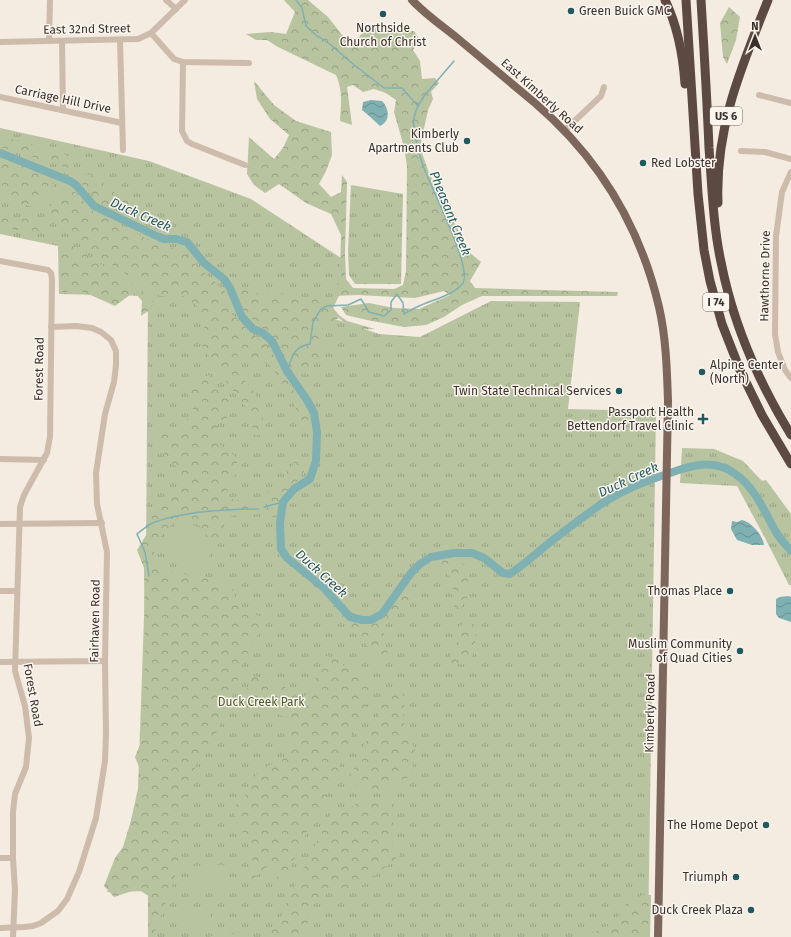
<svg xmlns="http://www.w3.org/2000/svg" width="791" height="937" font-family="'Fira Sans',sans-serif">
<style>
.grass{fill:url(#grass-tufts)}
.forest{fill:url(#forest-crowns)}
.garden{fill:#b8c4a0}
.water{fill:url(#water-waves)}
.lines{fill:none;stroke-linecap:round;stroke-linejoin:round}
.stream{stroke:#7fb0b2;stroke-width:1.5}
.river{stroke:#7fb0b2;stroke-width:8}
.minor{stroke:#cdbbac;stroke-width:6}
.major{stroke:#7d675c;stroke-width:8}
.highway{stroke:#5c4a42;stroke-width:9}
.poi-dot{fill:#1f5a5e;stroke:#fbf5ee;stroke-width:1.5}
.labels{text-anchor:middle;stroke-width:3;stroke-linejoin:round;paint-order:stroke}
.shield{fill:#fbf5ee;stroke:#756b66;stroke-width:1}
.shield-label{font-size:11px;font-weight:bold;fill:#3b302b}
.poi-label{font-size:12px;fill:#3b302b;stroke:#fbf5ee;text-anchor:end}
.street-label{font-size:12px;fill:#3b302b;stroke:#fbf5ee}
.park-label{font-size:12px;fill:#4a5a2e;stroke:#fbf5ee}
.water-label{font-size:13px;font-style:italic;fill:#1f5a5e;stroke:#fbf5ee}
</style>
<defs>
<pattern id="grass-tufts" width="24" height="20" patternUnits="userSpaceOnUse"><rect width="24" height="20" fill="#b8c4a0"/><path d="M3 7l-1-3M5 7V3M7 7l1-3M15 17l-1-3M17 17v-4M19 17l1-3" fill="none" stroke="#97a083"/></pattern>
<pattern id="forest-crowns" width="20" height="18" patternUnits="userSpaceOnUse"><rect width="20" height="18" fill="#b8c4a0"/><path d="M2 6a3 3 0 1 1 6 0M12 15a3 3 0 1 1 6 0" fill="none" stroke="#97a083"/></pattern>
<pattern id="water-waves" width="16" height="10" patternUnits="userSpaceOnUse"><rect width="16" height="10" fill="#7fb0b2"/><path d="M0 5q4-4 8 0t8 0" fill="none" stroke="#699091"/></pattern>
</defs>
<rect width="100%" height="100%" fill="#f4ebe1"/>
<!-- grass -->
<g class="grass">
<path d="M0,128L149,161L251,199L344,260V285L329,317L379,334L420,337L491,301L580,302L568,409L656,411L648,937H148V891L107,892L120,870L138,789L146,560L148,296L59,294L58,246L0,234Z"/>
<path d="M351,185L403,194L401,284H355L349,275L348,251Z"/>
<path d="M682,448L714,449L743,461L762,481L766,480L791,514V585H789L764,536L737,486L680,483Z"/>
</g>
<!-- forest -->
<g class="forest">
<path d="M284,0H308L328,17L343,36L357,39L369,26L389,31H414L420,40L413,50L420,61L422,79L435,78L439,83L431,92L433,99L428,110L420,147L429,173L469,252L481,262L470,281L475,288L618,292L617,296H482L462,305L444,317L426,325L404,327L367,320L346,315L341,307L369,303L394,308L419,309L450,295L444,291L415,298L358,295L335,296L340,271L341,235L331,214L306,203L279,184L265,193L254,185L247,174L249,137L274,159L283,148L289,135L270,119L257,99L254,81L274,105L296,121L331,132L332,155L326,171L319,184L331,197L341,192L342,175L347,182L345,252L346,279L353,288L394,289L403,285L406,271L407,166L404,147L394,112L396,100L386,93L374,89L363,92L353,85L347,87L352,125L340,121C341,104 343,91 336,75L278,47L267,40H256L246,34L271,32L286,34L295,12Z"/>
<path d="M729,7L740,17L736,40L727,64L723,57L720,23Z"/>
<path d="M0,137L28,142L39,152L60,150L75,162L69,168L0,147Z"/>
<path d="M2,157L42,173L54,185L47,198L34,207L14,202L0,191V159Z"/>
<path d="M79,174L96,176L111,191L140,205L173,226L166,234L135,217L100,205L80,182Z"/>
<path d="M63,187L77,193L91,210L155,243L182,250L195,264L230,296L232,314L252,334L267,345L311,420L302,425L290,394L269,364L238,355L236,368L259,400L266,434L255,436L247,408L228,384L202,346L205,322L198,307L184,296H160L76,242L66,226L47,211Z"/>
<path d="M0,216L29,219L42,228L34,238L19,230L0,228Z"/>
<path d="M65,241L153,298L151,309L141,316L142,301L134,292L115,306L84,292H60V265L58,243Z"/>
<path d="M239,286L254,294L284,293L299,300L325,298L339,315L347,321L375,329L352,330L339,318L324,325L319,337L322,356L303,375L287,362L279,341L257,324L244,311L235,287Z"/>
<path d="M209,375L232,404L230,415L218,424L216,442L236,457L238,472L227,484L228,498L260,504L258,514L222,517L224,526L217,543L208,537L200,526L183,517L176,520L155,543L154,557L161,570L174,573L208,577L231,586C240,608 238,608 261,617L263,630L254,639L242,666L231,701L214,738L196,765L183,810L180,851L174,881L154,934L149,931L150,911V897L138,889L114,897L104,886L115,858L123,847L136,804L141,772L135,757L141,742L145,659L144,568L137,550L148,532L149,515L162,508L170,492L182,486V473L159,448L156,431L177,434L194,410L185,388Z"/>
<path d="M310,456L303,473L284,497L275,520L267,511L266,492L279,486L287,471L297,459Z"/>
<path d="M456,557L468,570L467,600L457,611L451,601L454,583L446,572L430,565C414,574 410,586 409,604L387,620L382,641L388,653L382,661L369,654V648L331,604L330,597L354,622L365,624L378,621L389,609L417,569L436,558Z"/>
<path d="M472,620L476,630L475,644L471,662L452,665L449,660L457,642L454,629Z"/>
<path d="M326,656L335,658L343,665L371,680L376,687L348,743L334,781L309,827L287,875L278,884L277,874L267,866L256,876L246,883L242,878C245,874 251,868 252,863C256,841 235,831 235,812C235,798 248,797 251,788C253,784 253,779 255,776C261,767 272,764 281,762C290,751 291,733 289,719L259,706L246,709L243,701L252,676L279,682L292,693L302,698C315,689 317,669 326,656Z"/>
<path d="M399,690L405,698L403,721L415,749L411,777L396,781L391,789L380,790L351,785L350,777L387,694Z"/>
<path d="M362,800L394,802L392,846L400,848L399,856L359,888H338L313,901C310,909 306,917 308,925C309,930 313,931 313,937H265L281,917L286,904L334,807L348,809Z"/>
<path d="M643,895H651L650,937H573L604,929L620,915L629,901Z"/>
<path d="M241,932L247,933L244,937H209L216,934L228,935Z"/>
</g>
<!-- garden -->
<g class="garden">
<path d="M178,517C206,528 217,543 205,573L169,560L166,554Z"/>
<path d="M224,865L225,888L191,889V866Z"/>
<path d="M211,908V932L180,933L179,909Z"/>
</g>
<!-- water -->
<g class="water">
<path d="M371,100L382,101C389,108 391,121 380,126C374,121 369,115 362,110L363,102Z"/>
<path d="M742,520C751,522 763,535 764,545H752L737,540L731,529L732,521L737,522Z"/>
<path d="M788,596L791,597V622L779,618L776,614V599L780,597Z"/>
</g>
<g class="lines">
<!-- stream -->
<g class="stream">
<path d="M418,106L424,96L454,61"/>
<path d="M287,371C292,357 294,346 310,344L313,322L321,309L327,306L348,305L361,299L369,312L384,316L391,310V302L397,294L403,303L404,314C408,312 412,309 417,307C431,300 453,296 463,283C473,268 428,182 422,163C419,153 412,127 414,118C415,114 416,110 418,106L402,88H384L353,64L331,45L316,35L306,26L302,8L296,0"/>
<path d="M264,507L283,502"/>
<path d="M149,576L145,552L137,534C142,530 149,524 155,522C186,511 226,509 258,509"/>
</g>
<!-- river -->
<path class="river" d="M0,153L70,181L76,185L94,206L163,239H176L187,242L204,263L224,279L230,288L242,317L253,329L263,333L272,341L287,371L307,400L314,413L317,432L316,461L310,479L294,489L283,502L280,523L281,549L287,558L324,588L350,617L362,620H371L382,614L411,573L420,564L431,557L454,553H472L484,558L503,573L510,574C528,562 544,546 562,533C576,522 590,512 604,502C624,490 648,480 670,473C692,465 713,459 734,473C755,487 764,511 776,532C780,539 786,545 791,551"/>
<!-- minor -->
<g class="minor">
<path d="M166,0L176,9"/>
<path d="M151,33L174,59L183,62L249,63"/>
<path d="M120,40L123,150"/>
<path d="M49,41L50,0"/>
<path d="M62,41L63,110"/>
<path d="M0,42L138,39L151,33L185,0"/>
<path d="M183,62L182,131L187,141L192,144L245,165"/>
<path d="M759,95L791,103"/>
<path d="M0,97L122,123"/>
<path d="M564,131L601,96L604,87"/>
<path d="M741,151L765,152L791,159"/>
<path d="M791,172L782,192L776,236L775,334L778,352L785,370L791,378"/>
<path d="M0,261L48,270L51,273L52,279L50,437L47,453L24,495L20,507L15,671L25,706L29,738L26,767L15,794L13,812V858L15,890L13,937"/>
<path d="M0,459L44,460"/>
<path d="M0,524L102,523"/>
<path d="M0,591H17"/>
<path d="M0,662L105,661"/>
<path d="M0,858H13"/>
<path d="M0,928L24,927L33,926L41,923L58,911L67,899L79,872L96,818L105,761L106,733L105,661L107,552L97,504L96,473L105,414L114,382L116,365V351L111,340L101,332L92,328L76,326L51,327"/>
</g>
<!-- major -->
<path class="major" d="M412,0C425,14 441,25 456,37C482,59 509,81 535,103C598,157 640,226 659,307C666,337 667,370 668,401L658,937"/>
<!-- highway -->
<g class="highway">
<path d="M665,0C678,27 683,54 685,84"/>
<path d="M686,0L698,194L704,250L710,281L722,324L740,370L762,415L791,464"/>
<path d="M701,0C704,49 707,99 709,148C712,186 713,225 721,262C733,324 758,381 791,435"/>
<path d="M718,203C715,128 741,68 768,0"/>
</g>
</g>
<!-- markers -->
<g class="poi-dot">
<circle cx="571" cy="11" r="4"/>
<circle cx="383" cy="14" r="4"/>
<circle cx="467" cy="141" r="4"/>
<circle cx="643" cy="163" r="4"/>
<circle cx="702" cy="372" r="4"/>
<circle cx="619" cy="391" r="4"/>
<path d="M701 413h4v4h4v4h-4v4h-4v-4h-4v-4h4z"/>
<circle cx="730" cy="591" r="4"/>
<circle cx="740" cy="651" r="4"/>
<circle cx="766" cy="825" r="4"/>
<circle cx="736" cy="877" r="4"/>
<circle cx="751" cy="910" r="4"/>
</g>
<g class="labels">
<!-- shield labels -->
<g class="shield">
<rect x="710" y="107" width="32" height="18" rx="3"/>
<rect x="703" y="293" width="26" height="18" rx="3"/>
</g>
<g class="shield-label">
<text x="726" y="120">US 6</text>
<text x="716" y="306">I 74</text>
</g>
<!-- poi labels -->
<g class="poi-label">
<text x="579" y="15" text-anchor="start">Green Buick GMC</text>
<text x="383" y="32" text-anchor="middle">Northside<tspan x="383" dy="14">Church of Christ</tspan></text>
<text x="459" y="138">Kimberly<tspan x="459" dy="14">Apartments Club</tspan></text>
<text x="651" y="167" text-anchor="start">Red Lobster</text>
<text x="710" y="369" text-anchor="start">Alpine Center<tspan x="710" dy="14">(North)</tspan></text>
<text x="611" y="395">Twin State Technical Services</text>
<text x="694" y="416">Passport Health<tspan x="694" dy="14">Bettendorf Travel Clinic</tspan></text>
<text x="722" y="595">Thomas Place</text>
<text x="732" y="648">Muslim Community<tspan x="732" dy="14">of Quad Cities</tspan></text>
<text x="758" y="829">The Home Depot</text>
<text x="728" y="881">Triumph</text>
<text x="743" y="914">Duck Creek Plaza</text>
</g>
<!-- street labels -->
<g class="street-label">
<text transform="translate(87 29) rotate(-1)" y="4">East 32nd Street</text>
<text transform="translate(542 96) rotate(42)" y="4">East Kimberly Road</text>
<text transform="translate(63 99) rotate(12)" y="4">Carriage Hill Drive</text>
<text transform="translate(765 276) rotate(-89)" y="4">Hawthorne Drive</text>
<text transform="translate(39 369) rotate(-89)" y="4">Forest Road</text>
<text transform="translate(95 621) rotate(-89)" y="4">Fairhaven Road</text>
<text transform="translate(33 695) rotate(80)" y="4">Forest Road</text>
<text transform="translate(650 713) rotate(-89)" y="4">Kimberly Road</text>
</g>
<!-- park labels -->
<g class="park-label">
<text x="261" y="706">Duck Creek Park</text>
</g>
<!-- water labels -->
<g class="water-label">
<text transform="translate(451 213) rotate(68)" y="5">Pheasant Creek</text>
<text transform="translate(141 214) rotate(24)" y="5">Duck Creek</text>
<text transform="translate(628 479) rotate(-25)" y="5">Duck Creek</text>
<text transform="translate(322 573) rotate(42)" y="5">Duck Creek</text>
</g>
</g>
<!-- north arrow -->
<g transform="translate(755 36)" stroke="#fbf5ee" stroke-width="3" paint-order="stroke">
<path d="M0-3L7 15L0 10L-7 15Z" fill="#3b302b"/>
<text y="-6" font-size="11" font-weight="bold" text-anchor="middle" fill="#3b302b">N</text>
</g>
</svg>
